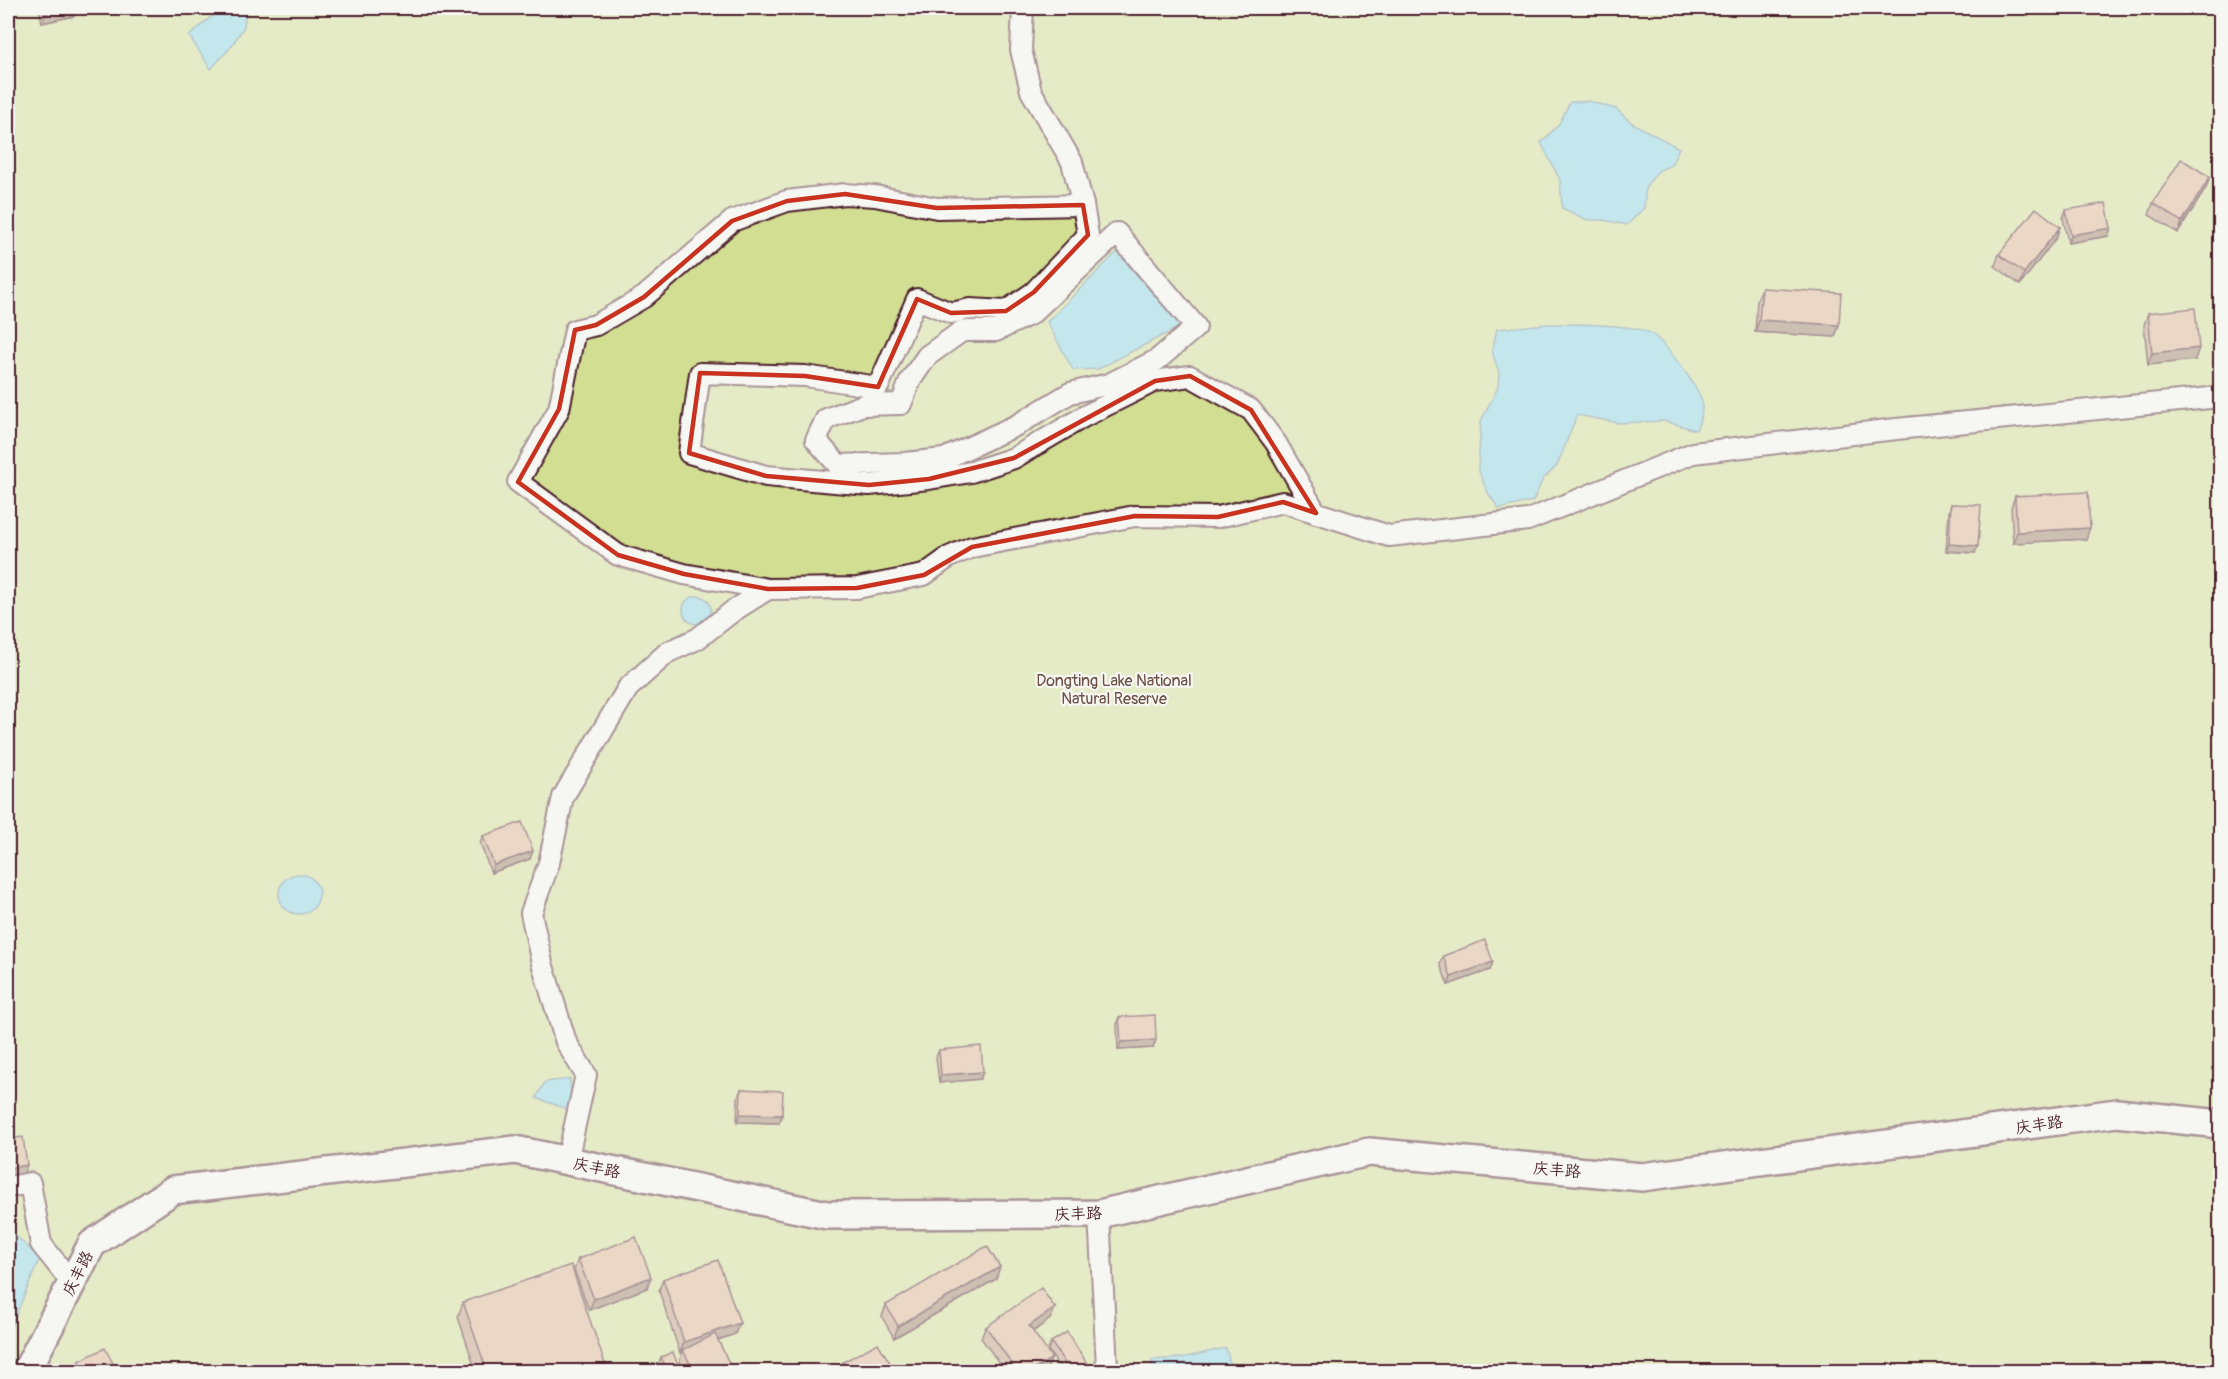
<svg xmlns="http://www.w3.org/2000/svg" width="2228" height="1379" font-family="Pangolin,'LXGW WenKai TC',sans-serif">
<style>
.green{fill:#d2de92;stroke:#8e7e5e;stroke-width:1.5}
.water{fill:#87d4e6;stroke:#6f8c9b;stroke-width:1.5}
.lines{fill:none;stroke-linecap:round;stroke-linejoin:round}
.street-casing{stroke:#4a1f2b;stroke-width:24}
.secondary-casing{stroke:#4a1f2b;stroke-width:32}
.street{stroke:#f6f6f2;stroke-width:20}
.secondary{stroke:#f6f6f2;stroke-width:27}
.wall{fill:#bf997b;stroke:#4a1f2b;stroke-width:1.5}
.shaded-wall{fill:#9b7d64;stroke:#4a1f2b;stroke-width:1.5}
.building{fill:#deb28f;stroke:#4a1f2b;stroke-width:1.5}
.marked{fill:none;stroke:#c8321e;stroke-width:4.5;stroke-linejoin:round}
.labels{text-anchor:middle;stroke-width:4.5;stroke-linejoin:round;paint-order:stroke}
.park-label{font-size:16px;fill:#6c4f45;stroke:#f6f6f2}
.street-label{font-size:16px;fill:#4a1f2b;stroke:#f6f6f2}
</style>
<rect width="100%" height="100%" fill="#f6f6f2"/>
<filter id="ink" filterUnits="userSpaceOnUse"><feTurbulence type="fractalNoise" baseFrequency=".0167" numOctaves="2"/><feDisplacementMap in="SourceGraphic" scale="12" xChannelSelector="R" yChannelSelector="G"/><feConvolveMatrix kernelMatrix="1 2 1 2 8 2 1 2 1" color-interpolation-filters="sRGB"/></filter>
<g filter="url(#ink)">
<!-- green -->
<rect class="green" x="8" y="8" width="2212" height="1363"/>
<!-- water -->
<g class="water">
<path d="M214,8H246L244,27L230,48L211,69L189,36L212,16Z"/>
<path d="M1588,101L1616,109L1632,123L1679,148L1671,165L1658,171L1646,186L1644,208L1627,225L1603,220H1587L1562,208L1560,180L1541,143L1559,124L1570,102Z"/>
<path d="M1117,252L1181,326L1098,369L1073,370L1047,322Z"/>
<path d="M1547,324C1570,324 1634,323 1652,334C1664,342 1679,363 1688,376C1703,397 1707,406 1696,430L1664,421L1619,423L1577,415L1557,466L1543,479L1533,501L1499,509L1488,493L1478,469L1481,421L1498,387L1499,373L1492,351L1497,329Z"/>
<circle cx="697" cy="610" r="14"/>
<circle cx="299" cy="894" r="20"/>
<path d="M570,1079L572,1111L536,1098L545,1082Z"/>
<path d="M8,1229L40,1258L8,1334Z"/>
<path d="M1226,1348L1232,1371H1151L1152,1360L1182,1358Z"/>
</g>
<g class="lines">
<!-- street casing -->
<g class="street-casing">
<g id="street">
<path d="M1023,8L1021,50L1031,91L1072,162L1083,205L1088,235L1034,292L1006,311L970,309L951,313L917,299L878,387L805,376L700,373L689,453L766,476L869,485L929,479L971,472L1014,458L1085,416L1155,381L1190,376L1251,410L1276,443L1316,513"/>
<path d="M1117,233L1196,327L1157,360L1109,384L1070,393L1017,425L944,459L904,463L838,465L816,440L826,419L863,405L901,404L910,381L927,356L962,331H996L1031,314Z"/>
<path d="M768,589L684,574L618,555L518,482L559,409L575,330L596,325L644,297L732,221L787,201L845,194L875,196L937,208L1083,205"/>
<path d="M567,1161L586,1075L566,1042L542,963L531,913L549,863L563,797L628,688L668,652L697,639L733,611L768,589L857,588L924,575L949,557L972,547L1135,516L1218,517L1283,502L1389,536L1528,520L1693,453L1896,429L2220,397"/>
<path d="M8,1187L30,1183L41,1244L72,1283"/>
<path d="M1099,1214L1107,1367L1110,1372"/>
</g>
</g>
<!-- secondary casing -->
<g class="secondary-casing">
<path id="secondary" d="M26,1372L92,1244L173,1190L515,1150L827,1215L1099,1214L1369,1152L1642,1177L2117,1113L2220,1124"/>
</g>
<!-- street -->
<use href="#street" class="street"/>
<!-- secondary -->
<use href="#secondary" class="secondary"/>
</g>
<!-- wall -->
<g class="wall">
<path d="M39,8H77L74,16L42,23Z"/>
<path d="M2206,188L2178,233L2149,215L2153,203Z"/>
<path d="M2066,210L2111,228L2108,236L2068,243L2063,218Z"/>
<path d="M2060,227L2056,238L2020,285L1995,266L1999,254Z"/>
<path d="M1762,288L1839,325L1835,337L1755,332L1757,300Z"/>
<path d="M2148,313L2195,360L2148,365L2144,325Z"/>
<path d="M2015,496L2086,539L2013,543L2011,508Z"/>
<path d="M1951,504L1975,553L1946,551L1949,511Z"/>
<path d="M483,836L530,859L491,873L480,843Z"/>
<path d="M1443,956L1490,970L1448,985L1440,964Z"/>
<path d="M1119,1017L1153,1048L1118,1050L1117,1025Z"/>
<path d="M939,1050L983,1072L980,1079L939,1083L936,1057Z"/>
<path d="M741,1089L782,1115L779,1123L737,1122L738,1097Z"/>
<path d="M578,1259L647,1288L589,1310L574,1270Z"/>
<path d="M663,1279L735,1334L718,1340L733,1371H684L679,1362L682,1353H680L659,1291Z"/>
<path d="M996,1279L894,1338L882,1317L886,1305Z"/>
<path d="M463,1302L605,1364L602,1371H476L458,1317Z"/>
<path d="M1055,1308L1050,1319L1033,1332L1047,1369L1044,1371H1005L981,1338L986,1327Z"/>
<path d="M1051,1342L1092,1371H1062L1048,1350Z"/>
<path d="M661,1357L680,1371H661L658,1365Z"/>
<path d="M79,1361L117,1371H78L76,1369Z"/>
<path d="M843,1362L895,1371H840Z"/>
</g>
<!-- shaded-wall -->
<g class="shaded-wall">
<path d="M63,8H77L74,16L42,23L47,11Z"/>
<path d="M2210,177L2206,188L2178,233L2182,222Z"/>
<path d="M2060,227L2056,238L2020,285L2024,273Z"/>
<path d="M2111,228L2108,236L2068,243L2071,235Z"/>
<path d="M1759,320L1839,325L1835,337L1755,332Z"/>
<path d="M2199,348L2195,360L2148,365L2152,353Z"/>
<path d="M2090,528L2086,539L2013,543L2017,532Z"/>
<path d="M1949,544L1978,546L1975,553L1946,551Z"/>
<path d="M533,851L530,859L491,873L494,865Z"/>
<path d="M1493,962L1490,970L1448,985L1451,977Z"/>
<path d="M1156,1040L1153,1048L1118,1050L1121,1042Z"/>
<path d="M983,1072L980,1079L939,1083L941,1075Z"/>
<path d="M740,1114L782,1115L779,1123L737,1122Z"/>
<path d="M27,1165L24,1173L8,1176V1168Z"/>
<path d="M1000,1267L996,1279L894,1338L898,1326Z"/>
<path d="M651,1277L647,1288L589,1310L594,1299Z"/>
<path d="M1055,1308L1050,1319L1025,1337L1029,1326Z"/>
<path d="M740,1323L735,1334L684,1352L683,1350L682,1353H680L684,1342Z"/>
<path d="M1052,1358L1047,1369L1044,1371H1032Z"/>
<path d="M605,1364L602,1371H584Z"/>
</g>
<!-- building -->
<g class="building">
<path d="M46,8H63L47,11Z"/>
<path d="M8,21L10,22L8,30Z"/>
<path d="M2181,159L2210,177L2182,222L2153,203Z"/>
<path d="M2106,203L2111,228L2071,235L2066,210Z"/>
<path d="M2036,208L2060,227L2024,273L1999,254Z"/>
<path d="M1762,288L1841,293L1839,325L1759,320Z"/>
<path d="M2195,308L2199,348L2152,353L2148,313Z"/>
<path d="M2088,492L2090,528L2017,532L2015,496Z"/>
<path d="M1951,504L1981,505L1978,546L1949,544Z"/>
<path d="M522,822L533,851L494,865L483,836Z"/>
<path d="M1485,940L1493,962L1451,977L1443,956Z"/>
<path d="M1155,1015L1156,1040L1121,1042L1119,1017Z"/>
<path d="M981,1046L983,1072L941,1075L939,1050Z"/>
<path d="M741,1089L783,1091L782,1115L740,1114Z"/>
<path d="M23,1137L27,1165L8,1168V1139Z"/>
<path d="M636,1237L651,1277L594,1299L578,1259Z"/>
<path d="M987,1246L1000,1267L898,1326L886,1305Z"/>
<path d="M718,1260L740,1323L684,1342L663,1279Z"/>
<path d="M571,1265L605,1364L584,1371H504L503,1370L499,1371H487L463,1302Z"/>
<path d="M1041,1288L1055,1308L1029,1326L1052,1358L1032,1371H1017L986,1327Z"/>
<path d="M1067,1332L1092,1371H1070L1051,1342Z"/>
<path d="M715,1334L733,1371H694L683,1350Z"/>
<path d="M878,1343L895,1371H849L843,1362Z"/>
<path d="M105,1348L117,1371H85L79,1361Z"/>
<path d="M673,1352L680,1371H667L661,1357Z"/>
</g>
</g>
<!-- marked area -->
<path d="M0 0H2228V1379H0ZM845,194L937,208L1083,205L1088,235L1034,292L1006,311L951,313L917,299L878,387L805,376L700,373L689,453L766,476L869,485L929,479L1014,458L1155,381L1190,376L1251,410L1316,513L1283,502L1218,517L1135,516L972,547L924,575L857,588L768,589L684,574L618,555L518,482L559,409L575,330L596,325L644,297L732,221L787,201Z" fill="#f6f6f2" fill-opacity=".55" fill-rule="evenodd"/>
<path class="marked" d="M845,194L937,208L1083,205L1088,235L1034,292L1006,311L951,313L917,299L878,387L805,376L700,373L689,453L766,476L869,485L929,479L1014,458L1155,381L1190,376L1251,410L1316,513L1283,502L1218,517L1135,516L972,547L924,575L857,588L768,589L684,574L618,555L518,482L559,409L575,330L596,325L644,297L732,221L787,201Z"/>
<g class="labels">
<!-- park labels -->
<g class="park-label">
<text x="1114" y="686">Dongting Lake National<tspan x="1114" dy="18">Natural Reserve</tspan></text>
</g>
<!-- street labels -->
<g class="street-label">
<text transform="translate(2039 1124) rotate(-8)" y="6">庆丰路</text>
<text transform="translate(597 1167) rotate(12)" y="6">庆丰路</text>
<text transform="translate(1557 1169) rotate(5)" y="6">庆丰路</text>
<text transform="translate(1078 1213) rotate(-2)" y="6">庆丰路</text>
<text transform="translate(77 1273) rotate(-63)" y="6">庆丰路</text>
</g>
</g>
<!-- margin -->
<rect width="2228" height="1379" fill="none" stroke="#f6f6f2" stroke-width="30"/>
<rect x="15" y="15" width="2198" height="1349" fill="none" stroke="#4a1f2b" stroke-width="2" filter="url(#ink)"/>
</svg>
